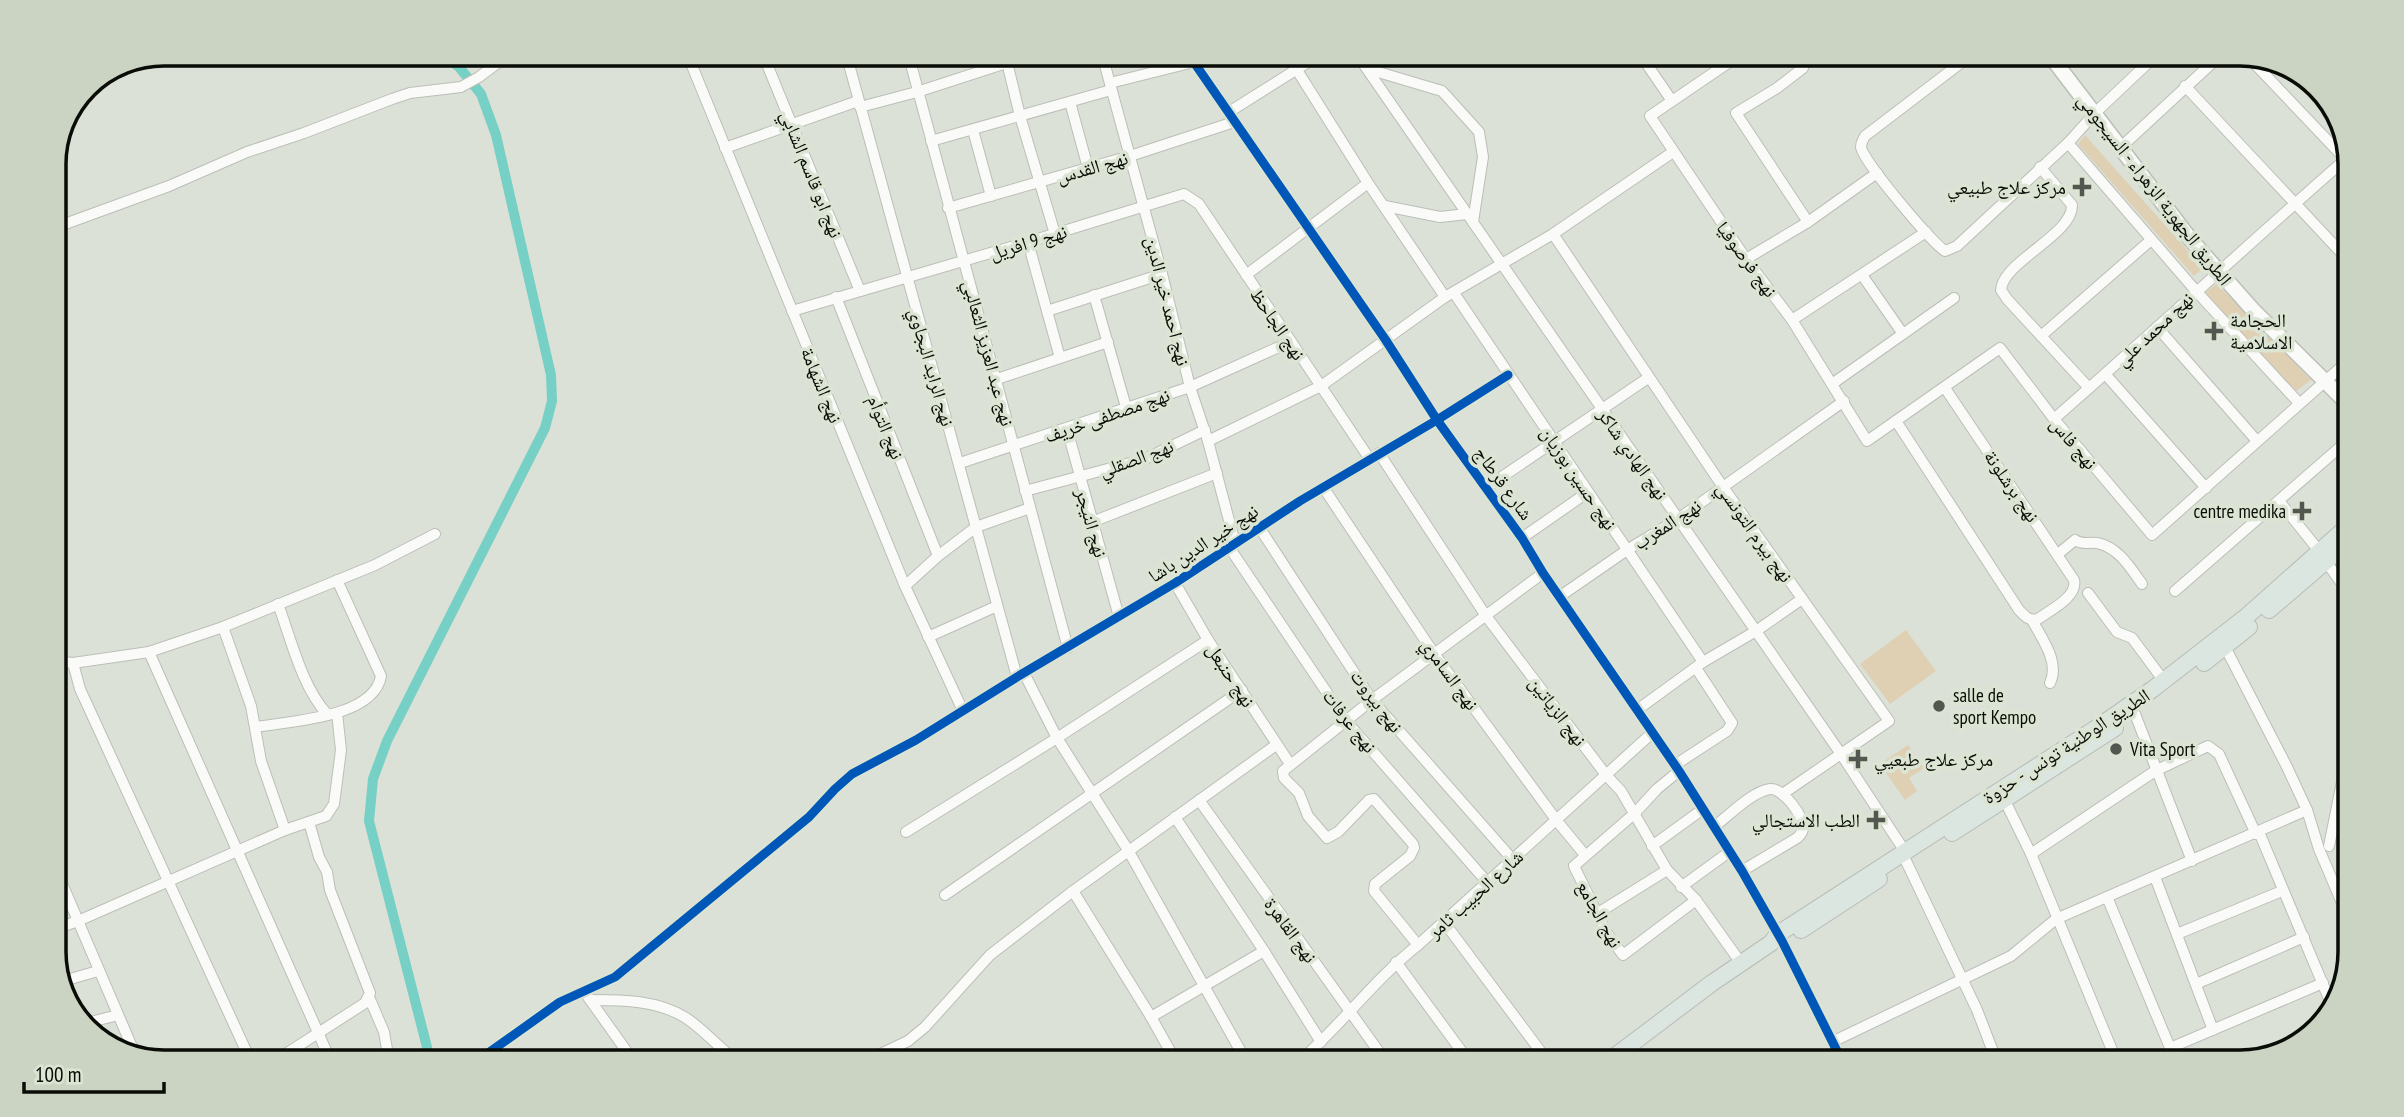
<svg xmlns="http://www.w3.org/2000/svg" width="2404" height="1117" font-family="'PT Sans Narrow','Noto Naskh Arabic',sans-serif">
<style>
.green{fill:#dfcfb3}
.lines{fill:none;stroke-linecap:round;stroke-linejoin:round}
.canal{stroke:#77d0c5;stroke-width:10}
.minor-casing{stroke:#bbbfb7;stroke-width:12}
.secondary-casing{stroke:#bbbfb7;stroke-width:17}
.primary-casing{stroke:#b8bbb6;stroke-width:18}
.minor{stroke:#fafaf9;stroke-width:10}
.secondary{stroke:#fafaf9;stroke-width:14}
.primary{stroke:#dbe6e0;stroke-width:16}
.cycleway-casing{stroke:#dce5d3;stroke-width:13}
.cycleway{stroke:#0057b8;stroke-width:9}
.poi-dot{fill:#545750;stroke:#dce5d3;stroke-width:2.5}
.labels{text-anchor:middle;stroke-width:7;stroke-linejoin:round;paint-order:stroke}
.street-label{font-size:19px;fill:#0a0d07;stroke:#dce5d3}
.poi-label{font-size:19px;fill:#0a0d07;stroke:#dce5d3;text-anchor:start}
.rim{fill:none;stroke:#0a0d07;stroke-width:3.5}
</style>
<rect width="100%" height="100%" fill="#dce1d7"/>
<!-- green -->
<g class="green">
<path d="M2085,135L2203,268L2194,276L2078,144Z"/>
<path d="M2217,284L2311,380L2296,391L2205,293Z"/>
<path d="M1906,630L1936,671L1890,704L1860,664Z"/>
<path d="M1908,745L1924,768L1909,778L1917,791L1905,800L1880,764Z"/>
</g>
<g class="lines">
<!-- canal -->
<path class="canal" d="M429,1055L369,821L373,779L387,741L545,428L552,401L551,375L496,135L481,94L459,67L443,55"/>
<!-- minor casing -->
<g class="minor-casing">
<g id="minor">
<path d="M688,56L905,586L963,711"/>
<path d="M764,57L860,291"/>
<path d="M847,57L1017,677"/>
<path d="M909,57L1068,648"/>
<path d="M1006,58L1020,116L1055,234"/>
<path d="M1103,58L1162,274L1190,387L1208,441L1235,543"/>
<path d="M1191,58L1385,339L1437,420L1522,538L1543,573L1679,771L1742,871L1782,941L1842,1061"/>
<path d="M1290,59L1368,183L1445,297"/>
<path d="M1360,59L1841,754L1904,850"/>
<path d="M1644,60L1672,101"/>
<path d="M1731,61L1650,116L1746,259L1792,320L1867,441L2000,348L2054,419L2152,535L2348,361"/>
<path d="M1962,62L1865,136C1863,140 1861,142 1861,147C1862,160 1932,243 1945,251L1957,246L2068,143L2095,113L2149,62"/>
<path d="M2254,63L2349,163"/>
<path d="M1803,68L1777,88L1736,113L1808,222"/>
<path d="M1368,69L1442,91L1479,132L1483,157L1473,222"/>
<path d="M1110,83L1194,62"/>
<path d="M2185,86L2349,261"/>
<path d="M1070,102L1088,168"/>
<path d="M860,107L917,92L1022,58"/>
<path d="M1229,112L1313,59"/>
<path d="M973,130L991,196"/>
<path d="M931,141L1111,90"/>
<path d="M2068,143L2196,291L2299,403"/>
<path d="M725,148L858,101"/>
<path d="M2120,148L2212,63"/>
<path d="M2040,167L2072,205C2073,235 2003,261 2001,290L2007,299L2089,388"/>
<path d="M1385,206L1440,217L1467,214"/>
<path d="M948,208L1130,156L1234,122"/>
<path d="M54,228L169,186L247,152L304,133L392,99L410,93L461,87L479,77L507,56"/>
<path d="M1553,234L1723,487L1889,721L1784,793"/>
<path d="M1028,242L1060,358"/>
<path d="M1746,259L1808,222L1877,173"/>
<path d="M1246,275L1368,183"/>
<path d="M1862,275L1903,334"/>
<path d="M1454,293L1703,662"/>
<path d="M1094,295L1126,407"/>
<path d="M836,297L938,556"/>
<path d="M792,311L1028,242L1184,194L1199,204L1369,458"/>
<path d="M1047,311L1162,274"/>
<path d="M1792,320L1926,232"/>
<path d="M2157,327L2257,441"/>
<path d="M2041,336L2151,240"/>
<path d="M2106,375L2206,488"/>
<path d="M997,379L1108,342"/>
<path d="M1832,384L1954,298"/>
<path d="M2054,419C2153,332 2250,243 2349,156"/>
<path d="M1896,421L2019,610C2025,616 2028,621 2038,619C2050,610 2078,597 2074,580L1945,388"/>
<path d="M1067,429L1119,617"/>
<path d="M1208,441L1321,386L1445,297L1553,234L1673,152"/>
<path d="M1379,453L1486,616L1606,775L1621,791L1667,870L1696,900L1741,963"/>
<path d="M960,463L1190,387L1290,342"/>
<path d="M1323,487L1435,655L1557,821L1585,855"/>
<path d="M1487,487L1648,378"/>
<path d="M1025,491L1145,459L1205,430"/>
<path d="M2279,501L2320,552"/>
<path d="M1092,522L1217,473"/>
<path d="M1259,527L1372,700L1513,860"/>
<path d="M1522,538L1588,492"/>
<path d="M1229,547L1346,721L1487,882"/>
<path d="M2058,554L2075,540C2082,545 2089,542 2097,543C2118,547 2130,567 2142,584"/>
<path d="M2327,563L2345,588"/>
<path d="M1175,583L1208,640L1290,764"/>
<path d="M905,586L938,556L976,527L1030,508"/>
<path d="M2175,591L2347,441"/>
<path d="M2088,593L2117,632L2132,638L2164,681"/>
<path d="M1559,597L1627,550L1678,519L1844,401"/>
<path d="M278,604C291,639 302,687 327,714"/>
<path d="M2032,620C2042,639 2060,662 2050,683"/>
<path d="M223,627L251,706L261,761L285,830"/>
<path d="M928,637L997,606"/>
<path d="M2223,643L2287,767L2307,810L2319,849L2342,903"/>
<path d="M149,652L223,627L375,565L435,534"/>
<path d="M55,661L73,663"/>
<path d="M1024,673L1057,738L1128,850L1245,1059"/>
<path d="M1637,710L1703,662L1756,631L1802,599"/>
<path d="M2135,714L2192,861"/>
<path d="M256,727C290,721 374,718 381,676L337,580"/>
<path d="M1675,765L1727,731L1732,723L1696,668"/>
<path d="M1679,771L1657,789L1635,813L1574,866L1606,932L1623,955L1696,900"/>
<path d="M1199,800L1384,1059"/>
<path d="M2005,801L2031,854L2117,1062"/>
<path d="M1175,817L1264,951L1321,1042"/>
<path d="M1714,827C1728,816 1753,791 1770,789C1783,788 1805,817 1803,829C1802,834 1800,835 1797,838L1742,871"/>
<path d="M906,832L1057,738L1208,640"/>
<path d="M2259,832L2332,1006"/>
<path d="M1652,846L1703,809"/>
<path d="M2329,846L2343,777"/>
<path d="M2031,854L2155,771L2208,746L2219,754L2256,834"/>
<path d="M1906,861L1977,1010L1997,1062"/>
<path d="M55,867L135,1054"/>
<path d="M2155,877L2213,1030"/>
<path d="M1681,887L1729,852"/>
<path d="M1073,891L1151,1017L1174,1058"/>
<path d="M945,895L1242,690"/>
<path d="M2107,897L2176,1062"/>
<path d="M1598,913L1667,870"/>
<path d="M1444,922L1547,1060"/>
<path d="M55,929L78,921L285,830L326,816L334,804L341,750L337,713"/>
<path d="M2177,934L2282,891"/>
<path d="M1418,945L1374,891L1375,884L1410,856L1414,848L1413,844L1374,799L1369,800L1338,832L1327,838L1308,816L1299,793L1284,778L1283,771L1372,700L1543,573"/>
<path d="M1396,962L1468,1060"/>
<path d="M63,981L98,971"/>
<path d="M2196,984L2304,937"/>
<path d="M369,997L384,1032L388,1055"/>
<path d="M588,997L630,1056"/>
<path d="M591,1000C622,1000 658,1000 686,1018C703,1029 716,1045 732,1057"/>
<path d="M1151,1017L1264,951"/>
<path d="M83,1024L118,1015"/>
<path d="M1832,1042L2011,956L2056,919L2307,810"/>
<path d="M2170,1048L2323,983"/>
<path d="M248,1055L80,689L73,663L149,652L328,1055"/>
<path d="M284,1055L365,1003L370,993L330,890L327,872L319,857L309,822"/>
<path d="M484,1056L560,1002L615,977L809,817L835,789L852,774L916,740L1017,677L1175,583L1300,501L1437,420L1508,375"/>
<path d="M874,1057L908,1041L925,1027L990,955L1073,891L1276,745"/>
<path d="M1302,1059C1343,1023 1375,979 1418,945L1651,734"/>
</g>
</g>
<!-- secondary casing -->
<g class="secondary-casing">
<path id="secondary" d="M2055,62L2191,240L2253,310L2347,403"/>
</g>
<!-- primary casing -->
<g class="primary-casing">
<g id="primary">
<path d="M2269,610L2346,544"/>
<path d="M2204,663L2249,627"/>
<path d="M1952,833L2115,728"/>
<path d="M1801,930L1879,879"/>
<path d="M1610,1060L1712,983L1771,943L1778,934L2095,729L2153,689L2247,616L2346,528"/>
</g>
</g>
<!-- minor -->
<use href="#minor" class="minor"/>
<!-- secondary -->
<use href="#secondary" class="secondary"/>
<!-- primary -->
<use href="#primary" class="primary"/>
<!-- cycleway casing -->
<g class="cycleway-casing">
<g id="cycleway">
<path d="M1191,58L1385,339L1437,420L1522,538L1543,573L1679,771L1742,871L1782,941L1842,1061"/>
<path d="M484,1056L560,1002L615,977L809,817L835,789L852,774L916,740L1017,677L1175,583L1300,501L1437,420L1508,375"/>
</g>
</g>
<!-- cycleway -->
<use href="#cycleway" class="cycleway"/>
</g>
<!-- markers -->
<g class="poi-dot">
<path d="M2078.5 176.5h7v7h7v7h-7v7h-7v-7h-7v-7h7z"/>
<path d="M2210.5 320.5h7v7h7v7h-7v7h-7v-7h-7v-7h7z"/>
<path d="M2298.5 500.5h7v7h7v7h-7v7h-7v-7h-7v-7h7z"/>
<circle cx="1939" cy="706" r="7"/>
<circle cx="2116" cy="749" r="7"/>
<path d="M1854.5 748.5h7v7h7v7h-7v7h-7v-7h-7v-7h7z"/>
<path d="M1872.5 809.5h7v7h7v7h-7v7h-7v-7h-7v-7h7z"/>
</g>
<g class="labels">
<!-- street labels -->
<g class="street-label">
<text transform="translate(1092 167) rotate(-16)" y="7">نهج القدس</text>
<text transform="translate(812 174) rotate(68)" y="7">نهج ابو قاسم الشابي</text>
<text transform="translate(2155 189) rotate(52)" y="7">الطريق الجهوية الزهراء - السيجومي</text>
<text transform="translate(1028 242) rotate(-17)" y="7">نهج 9 افريل</text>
<text transform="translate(1747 259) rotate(54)" y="7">نهج فرصوفيا</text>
<text transform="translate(1168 301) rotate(76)" y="7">نهج احمد خير الدين</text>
<text transform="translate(1278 324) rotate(56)" y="7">نهج الجاحظ</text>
<text transform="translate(2154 329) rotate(-43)" y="7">نهج محمد علي</text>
<text transform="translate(989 353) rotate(75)" y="7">نهج عبد العزيز الثعالبي</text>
<text transform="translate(932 367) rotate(74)" y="7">نهج الرايد البجاوي</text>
<text transform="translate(822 385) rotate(68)" y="7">نهج الشهامة</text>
<text transform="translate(1107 415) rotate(-19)" y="7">نهج مصطفى خريف</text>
<text transform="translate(886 427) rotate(68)" y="7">نهج التوأم</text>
<text transform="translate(2074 443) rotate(50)" y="7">نهج فاس</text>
<text transform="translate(1633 454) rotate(55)" y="7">نهج الهادي شاكر</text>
<text transform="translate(1136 458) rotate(-20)" y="7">نهج الصقلي</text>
<text transform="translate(1579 478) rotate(56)" y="7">نهج حسين بوزيان</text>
<text transform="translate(1504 483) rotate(54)" y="7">شارع قرطاج</text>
<text transform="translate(2012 486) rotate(56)" y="7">نهج برشلونة</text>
<text transform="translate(1092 523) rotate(74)" y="7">نهج النيجر</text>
<text transform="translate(1667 524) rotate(-33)" y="7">نهج المغرب</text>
<text transform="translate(1755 532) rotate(55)" y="7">نهج بيرم التونسي</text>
<text transform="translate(1203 543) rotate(-33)" y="7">نهج خير الدين باشا</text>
<text transform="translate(1450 674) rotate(54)" y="7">نهج السامري</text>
<text transform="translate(1231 675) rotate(57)" y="7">نهج حنبعل</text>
<text transform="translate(1377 701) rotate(53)" y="7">نهج بيروت</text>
<text transform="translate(1558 711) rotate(53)" y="7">نهج الزياتين</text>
<text transform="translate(1350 721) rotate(52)" y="7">نهج عرفات</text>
<text transform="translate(2066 746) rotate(-33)" y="7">الطريق الوطنية تونس - حزوة</text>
<text transform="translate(1475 894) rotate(-42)" y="7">شارع الحبيب ثامر</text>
<text transform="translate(1600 914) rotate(61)" y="7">نهج الجامع</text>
<text transform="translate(1291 930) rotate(54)" y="7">نهج القاهرة</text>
</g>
<!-- poi labels -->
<g class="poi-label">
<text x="2066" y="194" text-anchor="end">مركز علاج طبيعي</text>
<text x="2230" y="327">الحجامة<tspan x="2230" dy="22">الاسلامية</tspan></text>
<text x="2286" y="518" text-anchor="end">centre medika</text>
<text x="1953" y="702">salle de<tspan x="1953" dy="22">sport Kempo</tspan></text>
<text x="2130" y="756">Vita Sport</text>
<text x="1874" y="766">مركز علاج طبعيي</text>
<text x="1860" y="827" text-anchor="end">الطب الاستجالي</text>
</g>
</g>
<!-- crop -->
<path d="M0 0H2404V1117H0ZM164 66H2240A98 98 0 0 1 2338 164V952A98 98 0 0 1 2240 1050H164A98 98 0 0 1 66 952V164A98 98 0 0 1 164 66Z" fill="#cbd4c3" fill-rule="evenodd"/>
<path class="rim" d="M164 66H2240A98 98 0 0 1 2338 164V952A98 98 0 0 1 2240 1050H164A98 98 0 0 1 66 952V164A98 98 0 0 1 164 66Z"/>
<!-- scale -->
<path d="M24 1082v10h140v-10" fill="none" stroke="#0a0d07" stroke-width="3.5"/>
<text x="35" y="1082" font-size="21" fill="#0a0d07" stroke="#dce5d3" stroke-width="5" paint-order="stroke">100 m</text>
</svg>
